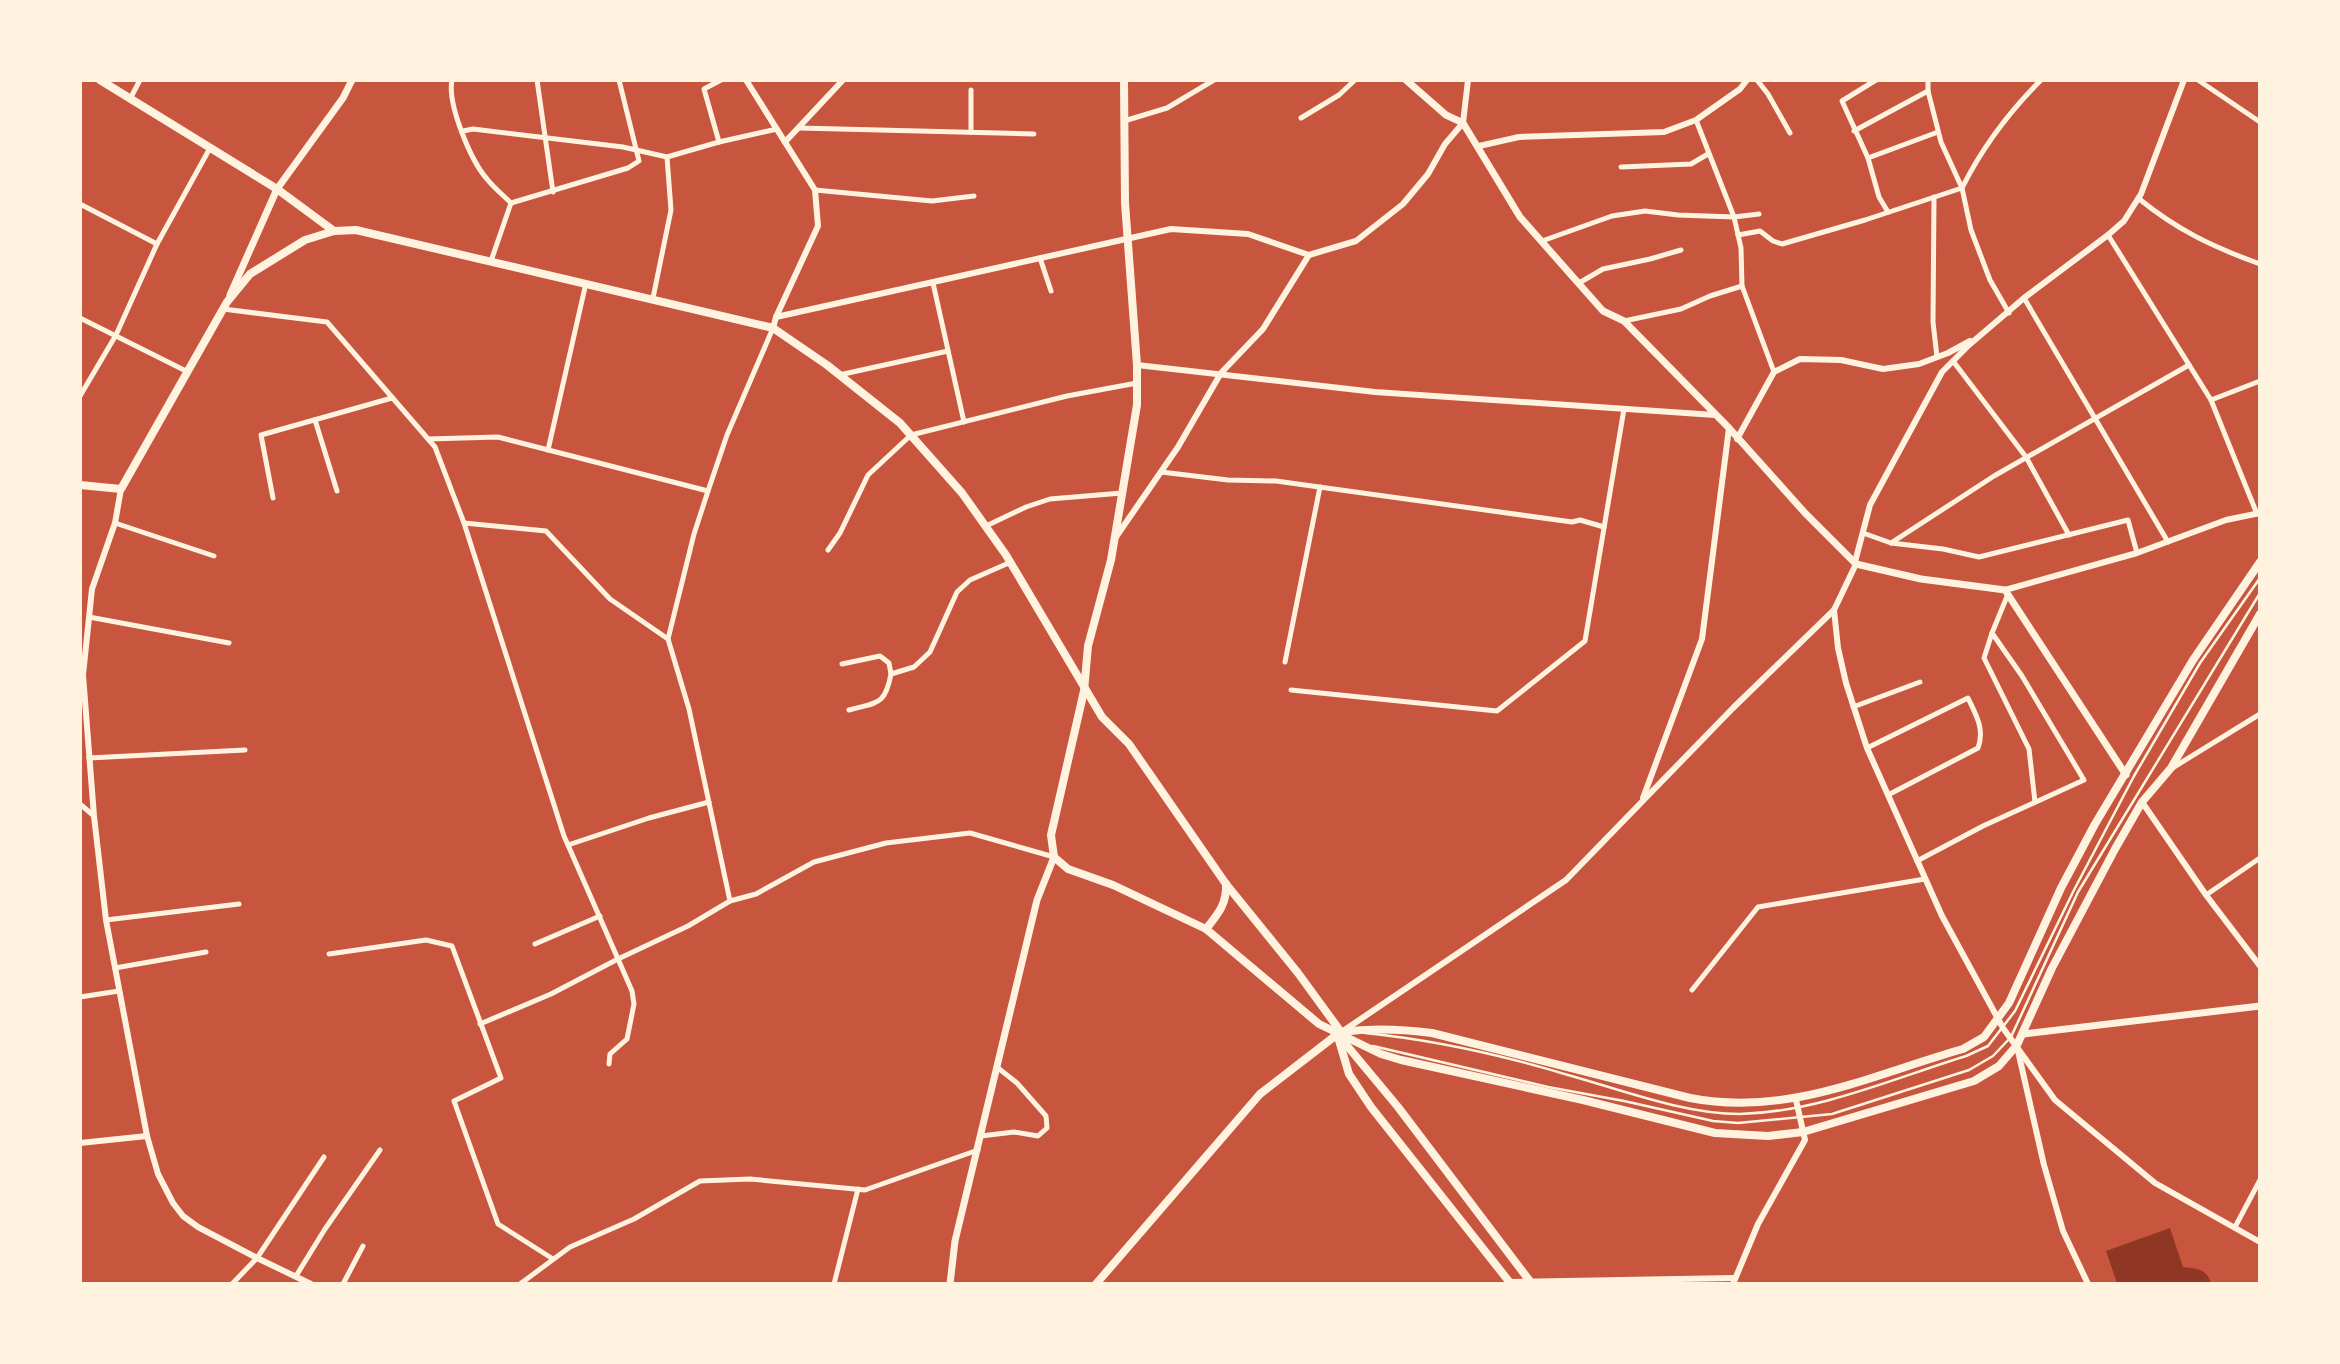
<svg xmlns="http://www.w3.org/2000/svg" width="2340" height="1364" font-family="Cabin,sans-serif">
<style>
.water{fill:#8f3625}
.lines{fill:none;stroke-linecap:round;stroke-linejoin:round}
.service{stroke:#fff3e0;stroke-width:2.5}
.minor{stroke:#fff3e0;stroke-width:5}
.tertiary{stroke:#fff3e0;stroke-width:6}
.secondary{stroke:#fff3e0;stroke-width:7}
.primary{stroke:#fff3e0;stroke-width:8}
</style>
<rect width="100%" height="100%" fill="#c8553d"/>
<!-- water -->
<path class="water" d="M2170,1228L2183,1267C2197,1269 2206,1268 2211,1283H2117L2106,1251Z"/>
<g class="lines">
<!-- service -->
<g class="service">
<path d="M1365,1033C1434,1040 1502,1055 1568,1075C1622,1090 1684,1114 1740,1114C1818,1112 1892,1079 1966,1056L1988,1046L2015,1011L2074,890L2134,776L2200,663L2260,578"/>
<path d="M1373,1046L1548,1087L1624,1101L1713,1121L1738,1123L1832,1114L1969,1070L1993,1056L2011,1037L2078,892L2260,593"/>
</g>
<!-- minor -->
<g class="minor">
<path d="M452,80C447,104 471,161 487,179C494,188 503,195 511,203"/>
<path d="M537,80L553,192"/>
<path d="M1757,80L1768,94L1790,133"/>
<path d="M1876,80L1842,101L1868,158L1879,197L1888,212"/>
<path d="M1928,80V91L1941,142L1962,188L1971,230L1990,280L2009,313"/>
<path d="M2198,80L2260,122"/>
<path d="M971,90V132"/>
<path d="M130,99L140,80"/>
<path d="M1301,118L1339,95L1355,80"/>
<path d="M1696,120L1734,217L1741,248L1742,286L1774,372"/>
<path d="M1124,121L1167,108L1214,80"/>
<path d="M799,128L1034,134"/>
<path d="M463,131L473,129L623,147L667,157L719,142L777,129"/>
<path d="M1854,131L1928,91"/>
<path d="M719,142L704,89L721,80"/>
<path d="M1868,158L1938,132"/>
<path d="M1621,167L1691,164L1708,154"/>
<path d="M815,190L932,201L974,196"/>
<path d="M1934,197L1933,322L1937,357"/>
<path d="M2138,198C2177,230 2213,247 2260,264"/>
<path d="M511,203L628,168L639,161L619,80"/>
<path d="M80,204L157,244"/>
<path d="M1738,235L1760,231L1773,241L1782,244L1865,220L1962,188C1982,148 2009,112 2041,80"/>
<path d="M2108,235L2211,400L2257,514"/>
<path d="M1542,241L1612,216L1645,211L1678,215L1734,217L1759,214"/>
<path d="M1040,258L1051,291"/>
<path d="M491,261L511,203"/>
<path d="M933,283L964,422"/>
<path d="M1579,283L1603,269L1650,259L1681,250"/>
<path d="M653,298L671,210L667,157"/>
<path d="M2024,298L2168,542"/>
<path d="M223,309L327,322L435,447L464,523L564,836L618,959L688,926L730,901L756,894L814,862L886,843L970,833L1054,857"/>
<path d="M80,318L188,372"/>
<path d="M1624,321L1681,309L1710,296L1742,286"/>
<path d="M1953,361L2026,457L2069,535"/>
<path d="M839,375L948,351"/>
<path d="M80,396L116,335L157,244L210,148"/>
<path d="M2211,400L2260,381"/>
<path d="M315,420L337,491"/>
<path d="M428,439L498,437L708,491"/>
<path d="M548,450L586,283"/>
<path d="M1161,472L1228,480L1276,481L1572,522L1580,520L1604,527"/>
<path d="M273,498L261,435L392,398"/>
<path d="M115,523L214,556"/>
<path d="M464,523L546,531L610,599L668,639"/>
<path d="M986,526L1026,507L1050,499L1122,493"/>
<path d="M1863,533L1891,543L1943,549L1979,557L2128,520L2137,553"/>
<path d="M1891,543L1994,476L2189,365"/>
<path d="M828,550L840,533L868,475L911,435L1067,396L1137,383"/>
<path d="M89,617L229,643"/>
<path d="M1992,633L1984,658L2029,749L2035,802"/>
<path d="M1285,662L1320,487"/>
<path d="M842,664L880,656L889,663L891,674L914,667L930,652L957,592L970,580L1011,562"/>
<path d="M1291,690L1497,711L1585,641L1624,409"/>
<path d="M1853,707L1920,682"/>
<path d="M849,710C877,702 885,706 891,674"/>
<path d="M1867,748L1968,698C1976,715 1985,729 1978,748L1888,795"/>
<path d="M89,758L245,750"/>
<path d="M2174,767L2260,714"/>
<path d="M80,804L94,816"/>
<path d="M568,845L649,818L709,802"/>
<path d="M1917,861L1983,826L2084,780L2022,676L1992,633L2008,594"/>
<path d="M2206,895L2260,858"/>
<path d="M730,901L689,709L668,639L694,534L708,491L727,435L773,328"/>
<path d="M106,920L239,904"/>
<path d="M535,944L600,916"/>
<path d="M329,954L426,940L452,946L501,1078L454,1101L498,1224L553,1259"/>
<path d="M115,968L206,952"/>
<path d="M1692,990L1758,907L1925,879"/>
<path d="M80,997L119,991"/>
<path d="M480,1024L551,994L618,959L632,991L634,1004L627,1039L610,1054L609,1064"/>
<path d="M981,1136L1014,1132L1038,1136L1047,1128L1046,1116L1017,1083L998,1068"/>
<path d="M2235,1227L2260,1180"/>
<path d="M296,1276L325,1229L380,1150"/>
<path d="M232,1284L257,1258L324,1157"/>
<path d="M343,1284L363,1246"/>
<path d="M520,1284L570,1247L634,1219L700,1181L750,1179L865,1190L978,1150"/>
<path d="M834,1284L858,1189"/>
</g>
<!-- tertiary -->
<g class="tertiary">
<path d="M746,80L815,190L818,226L776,317L773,328"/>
<path d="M785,142L843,80"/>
<path d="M1479,146L1519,137L1664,132L1696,120L1740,89L1747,80"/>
<path d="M776,317L1171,229L1248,234L1309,255"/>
<path d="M1137,365L1375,392L1715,415"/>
<path d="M1737,439L1774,372L1800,359L1841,360L1883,369L1919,364L1948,353L1970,341"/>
<path d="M121,489L115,523L92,589L83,675L94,816L106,920L147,1136L158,1174L173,1203L183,1216L198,1227L257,1258L311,1284"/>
<path d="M1116,537L1178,447L1221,373L1263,329L1309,255L1356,241L1403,204L1428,174L1445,144L1463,123L1468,80"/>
<path d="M2005,590L2137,553L2226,520L2260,513"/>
<path d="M1834,610L1838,648L1846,683L1867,748L1942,916L2003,1028L2055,1100L2155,1183L2260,1242"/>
<path d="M1643,798L1702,639L1729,428"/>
<path d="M2142,802L2206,895L2260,966"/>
<path d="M1343,1031L1566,880L1733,708L1834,610L1856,564L1855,562L1870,505L1942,372L1969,345L2024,298L2108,235L2124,221L2141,194L2184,80"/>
<path d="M2018,1051L2044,1165L2063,1231L2088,1284"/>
<path d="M80,1143L147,1136"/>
<path d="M1509,1282L1734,1278"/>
<path d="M1733,1284L1758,1224L1805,1140L1796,1100"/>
</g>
<!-- secondary -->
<g class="secondary">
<path d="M1406,80L1446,115L1463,123L1520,217L1603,311L1624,321L1729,428L1805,513L1856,564L1921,579L2005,590L2126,775"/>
<path d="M230,295L277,189L343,98L352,80"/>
<path d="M2024,1034L2260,1006"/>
<path d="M950,1284L955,1241L1037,900L1054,857"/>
</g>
<!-- primary -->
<g class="primary">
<path d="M100,80L277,189L334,231"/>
<path d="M1124,80L1125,203L1137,365V405L1111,560L1088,646L1084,691L1051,835L1054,857L1068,869L1113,885L1206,929L1319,1024L1381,1054L1401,1060L1583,1100L1715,1133L1768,1136L1803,1132L1974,1081L1999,1066L2017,1045L2052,968L2115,849L2142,802L2171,768L2260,614"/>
<path d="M80,485L121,489L227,302L250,274L305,240L334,231L356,230L773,328L827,365L900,423L962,493L1006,555L1102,717L1129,744L1226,884L1298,973L1341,1032C1371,1028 1401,1029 1432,1033L1690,1098C1788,1117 1871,1075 1963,1049L1984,1037L2009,1003L2061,888L2095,824L2193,660L2260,562"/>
<path d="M1206,929C1218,914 1227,904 1226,884"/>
<path d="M1339,1036L1398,1107L1532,1284"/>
<path d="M1338,1037L1349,1074L1371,1107L1511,1284"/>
<path d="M1096,1284L1260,1094L1339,1033"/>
</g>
</g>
<!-- border -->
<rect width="2340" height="1364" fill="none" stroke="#fff3e0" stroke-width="164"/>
</svg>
